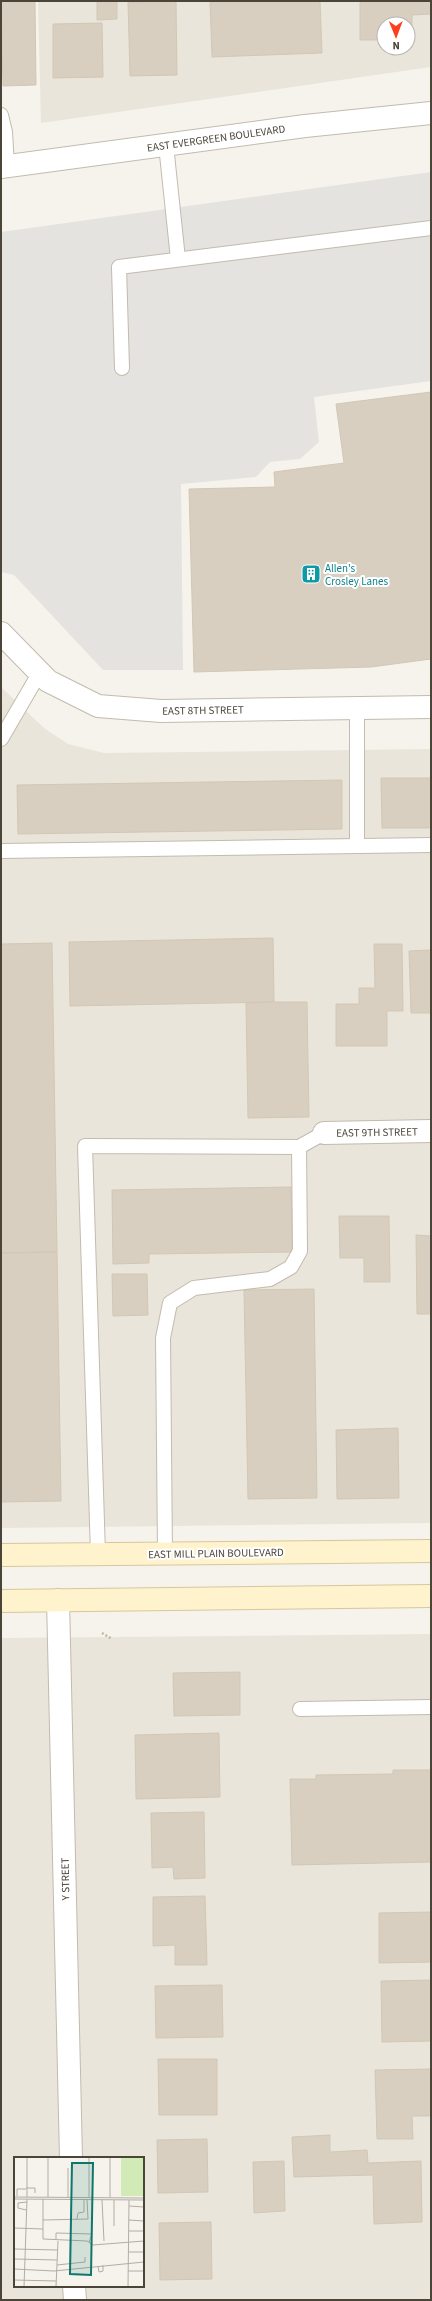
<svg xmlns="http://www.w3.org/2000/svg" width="432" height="2301" font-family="'Source Sans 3',sans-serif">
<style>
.residential{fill:#eae5da;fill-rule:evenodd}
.parking{fill:#e5e3e0}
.building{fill:#d8cfc1;stroke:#d3c7b4}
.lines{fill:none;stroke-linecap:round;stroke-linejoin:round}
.service-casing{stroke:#c2bbae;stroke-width:16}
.minor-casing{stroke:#c2bbae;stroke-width:24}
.tertiary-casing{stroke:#c2bbae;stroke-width:24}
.secondary-casing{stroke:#d6c79b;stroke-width:24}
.path{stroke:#c4b79f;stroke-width:2.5;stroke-dasharray:2 2;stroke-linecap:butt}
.service{stroke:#fff;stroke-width:14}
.minor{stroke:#fff;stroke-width:22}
.tertiary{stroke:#fff;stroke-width:22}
.secondary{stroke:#fff3cd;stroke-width:22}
.labels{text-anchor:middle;stroke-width:4;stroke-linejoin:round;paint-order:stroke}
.street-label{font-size:11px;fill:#4b4439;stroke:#fff}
.culture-label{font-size:11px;fill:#0d838f;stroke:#fff;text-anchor:start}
.inset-road{fill:none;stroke:#b2ada4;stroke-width:1}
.view{fill:#0f766e;fill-opacity:0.15;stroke:#0f766e;stroke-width:2}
.inset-edge{fill:none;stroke:#4b4439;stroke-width:2}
</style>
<rect width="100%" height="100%" fill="#f6f3ec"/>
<!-- residential -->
<g class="residential">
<path d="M38,1H431V67L41,123ZM384,24H408V48H384Z"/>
<path d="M1,687L44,728L68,744L104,753L431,749V1523L1,1528Z"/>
<path d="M431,1634V2300H1V1638ZM15,2158H143V2286H15Z"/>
</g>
<!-- parking -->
<path class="parking" d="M431,172V381L314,397L319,442L300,459L270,462L256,477L181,484L183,670H103L14,575L1,572V232Z"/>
<!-- building -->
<g class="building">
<path d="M1,1H35L36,85L3,86Z"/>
<path d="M97,1H117V19L97,20Z"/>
<path d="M176,1L177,75L130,76L128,2Z"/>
<path d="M210,1H320L322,53L212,57Z"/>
<path d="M360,1H431V14L412,15V39H408V24H384V40H360Z"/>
<path d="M102,23L103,77L53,78V24Z"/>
<path d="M431,392V659L371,667L194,672L189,489L275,487L274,472L344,463L336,404Z"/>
<path d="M381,778H431V828H382Z"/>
<path d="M342,780V829L18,834L17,785Z"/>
<path d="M273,938L274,1002L70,1006L69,942Z"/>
<path d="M52,943L57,1252L1,1253V944Z"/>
<path d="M374,944H402L403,1011H387V1046H336V1004H359V988H375Z"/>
<path d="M431,950V1034V1013H411L409,951Z"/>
<path d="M274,1002H307L309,1117L248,1118L246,1003Z"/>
<path d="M291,1187L292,1252L149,1254V1263L113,1264L112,1190Z"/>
<path d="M339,1216H389L390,1282H364V1258H340Z"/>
<path d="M416,1235L431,1236V1314H417Z"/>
<path d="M57,1252L61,1501L1,1502V1253Z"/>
<path d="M112,1274H147L148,1315L113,1316Z"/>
<path d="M314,1289L317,1498L248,1499L244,1290Z"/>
<path d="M398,1428L399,1498L337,1499L336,1430Z"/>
<path d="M240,1672V1715L174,1716L173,1673Z"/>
<path d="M219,1733L220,1797L136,1799L135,1735Z"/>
<path d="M393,1770H431V1862L292,1865L290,1779H316V1775L393,1774Z"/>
<path d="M204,1812L205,1878L174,1879L173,1867L152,1868L151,1813Z"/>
<path d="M205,1896L207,1965H175V1945L153,1946V1897Z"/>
<path d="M431,1912V1962L379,1963V1913Z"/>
<path d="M431,1980V2041L382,2042L381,1981Z"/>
<path d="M222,1985L223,2037L156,2038L155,1986Z"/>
<path d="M158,2059H217V2115H159Z"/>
<path d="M431,2069V2116H412L413,2139H377L375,2070Z"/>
<path d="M330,2135V2152L367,2150L368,2163L421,2161L422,2222L374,2224L373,2175L294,2177L292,2137Z"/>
<path d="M207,2139L208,2192L158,2193L157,2140Z"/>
<path d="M284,2161L285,2211L254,2213L253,2162Z"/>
<path d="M211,2222L212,2279L160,2280L159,2223Z"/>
</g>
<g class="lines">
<!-- service casing -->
<g class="service-casing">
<g id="service">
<path d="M1,115L5,132L7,166"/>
<path d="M166,145L178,259"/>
<path d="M122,368L119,267L431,228"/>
<path d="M357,708V846"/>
<path d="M1,739L40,672"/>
<path d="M1,851L431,845"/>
<path d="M98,1554L85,1146L299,1147L324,1133"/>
<path d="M165,1554L163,1338L170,1303L194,1288L270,1279L291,1267L300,1251L299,1147"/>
<path d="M300,1709L431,1707"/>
</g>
</g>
<!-- minor casing -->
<g class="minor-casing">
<g id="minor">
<path d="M1,633L48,681L98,706L161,711L431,707"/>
<path d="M324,1133L431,1131"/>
<path d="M58,1600L71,2158"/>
<path d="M74,2286L75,2300"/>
</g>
</g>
<!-- tertiary casing -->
<g class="tertiary-casing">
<path id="tertiary" d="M1,167L305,126L431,113"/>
</g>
<!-- secondary casing -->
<g class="secondary-casing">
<g id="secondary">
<path d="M1,1555L431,1551"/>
<path d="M1,1601L431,1596"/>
</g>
</g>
<!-- path -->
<path class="path" d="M102,1633L112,1639"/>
<!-- service -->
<use href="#service" class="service"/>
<!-- minor -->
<use href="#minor" class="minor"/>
<!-- tertiary -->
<use href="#tertiary" class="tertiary"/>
<!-- secondary -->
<use href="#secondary" class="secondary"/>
</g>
<!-- icons -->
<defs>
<g id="building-square" transform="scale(1)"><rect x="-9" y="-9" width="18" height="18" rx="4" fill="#0f9aa8" stroke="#fff"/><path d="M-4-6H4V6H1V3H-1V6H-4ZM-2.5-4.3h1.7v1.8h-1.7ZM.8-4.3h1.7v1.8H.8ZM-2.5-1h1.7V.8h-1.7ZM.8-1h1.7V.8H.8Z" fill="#fff"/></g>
</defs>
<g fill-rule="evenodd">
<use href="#building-square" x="311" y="574"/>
</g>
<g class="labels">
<!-- street labels -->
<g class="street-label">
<text transform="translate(216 138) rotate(-8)" y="4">EAST EVERGREEN BOULEVARD</text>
<text transform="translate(203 710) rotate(-1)" y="4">EAST 8TH STREET</text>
<text transform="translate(377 1132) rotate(-1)" y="4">EAST 9TH STREET</text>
<text transform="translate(216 1553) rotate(-1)" y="4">EAST MILL PLAIN BOULEVARD</text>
<text transform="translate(65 1879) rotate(-91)" y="4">Y STREET</text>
</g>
<!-- culture labels -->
<g class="culture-label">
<text x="325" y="572">Allen's<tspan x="325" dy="13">Crosley Lanes</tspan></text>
</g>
</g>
<!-- overview -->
<g transform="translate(14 2157)">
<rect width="130" height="130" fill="#f6f3ec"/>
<path d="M107,0H130V39H107Z" fill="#d2eab5"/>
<path class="inset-road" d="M13,0V40M34,0V40M75,0V40M96,0V40M54,11V40M12,31H21V36M3,39V32H12M0,40L130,41M0,42L130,43M29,42V82L73,84L79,88L130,84M88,43L90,84M115,49L130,50M12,53L4,51V46L13,45M63,62L64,56L70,55V42M29,63L74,62L73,42M115,63L130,64M100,69V43M0,71L29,72M115,74H130M42,82V76L78,77L75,85M0,92L43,93M114,95H130M0,102L43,103M43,108L71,105V100M84,109L85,115L89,114V108M0,112L40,114L130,105M114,114H129M0,123L42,124M10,130L13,42M42,130L44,84M114,130L115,43"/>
<path class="view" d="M58,6H79L77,118L56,117Z"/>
<rect width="130" height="130" class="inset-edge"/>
</g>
<!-- border -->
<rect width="432" height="2301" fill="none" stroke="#4b4439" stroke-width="4"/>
<!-- north arrow -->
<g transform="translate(396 36) rotate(179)"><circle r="19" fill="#ffffff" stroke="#b7b4b0"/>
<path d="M0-3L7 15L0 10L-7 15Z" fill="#fc3f1d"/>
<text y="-6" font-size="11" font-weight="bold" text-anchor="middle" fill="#4b4439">N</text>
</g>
</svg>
